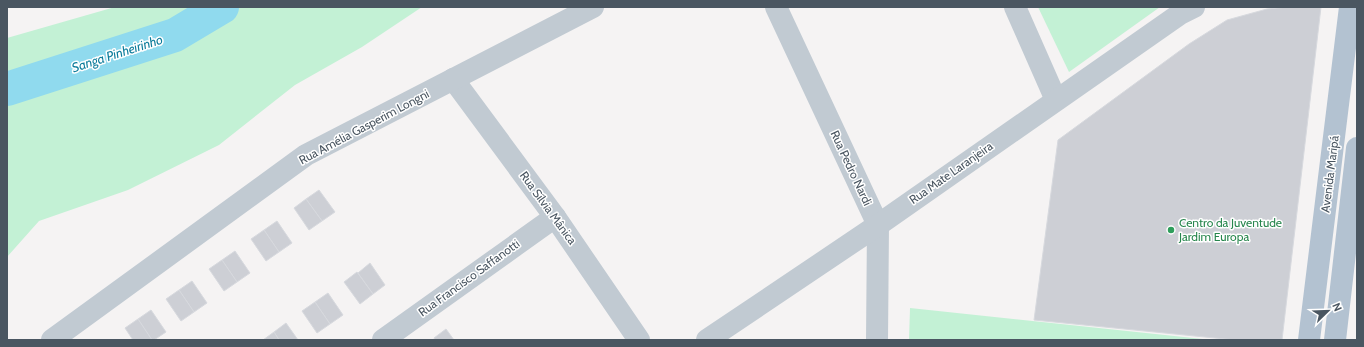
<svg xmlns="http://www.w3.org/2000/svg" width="1364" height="347" font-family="Cabin,sans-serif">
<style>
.green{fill:#c3f1d5}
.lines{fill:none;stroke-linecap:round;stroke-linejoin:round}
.river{stroke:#90daee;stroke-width:34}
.building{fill:#cdcfd5;stroke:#d7d9de}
.minor{stroke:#c1cad2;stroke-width:22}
.major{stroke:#b3c2d1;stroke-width:22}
.leisure-dot{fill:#2e9e5b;stroke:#fff;stroke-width:1.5}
.labels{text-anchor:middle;stroke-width:3;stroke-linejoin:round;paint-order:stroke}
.street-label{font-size:12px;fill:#4a5661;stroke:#fff}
.leisure-label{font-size:12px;fill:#27864d;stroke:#fff;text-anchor:start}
.water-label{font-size:13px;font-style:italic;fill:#0c7c9b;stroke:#fff}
</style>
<rect width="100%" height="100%" fill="#f5f3f3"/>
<!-- green -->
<g class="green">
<path d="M115,7H422L362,47L295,85L219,145L128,190L39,221L7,257V38Z"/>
<path d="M1038,7H1160L1069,72Z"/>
<path d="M910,308L1212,340H909Z"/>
</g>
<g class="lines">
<!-- river -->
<path class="river" d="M7,89L175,35L222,7"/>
</g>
<!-- building -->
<g class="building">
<path d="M1288,7H1321L1282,340H1235L1034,320L1058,140L1189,44L1227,20L1267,9Z"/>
<path d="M319,190L335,212L322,221L306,199Z"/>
<path d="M306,199L322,221L309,230L294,208Z"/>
<path d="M277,221L292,243L279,252L264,230Z"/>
<path d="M264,230L279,252L266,261L251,239Z"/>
<path d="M235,251L250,273L237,282L222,260Z"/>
<path d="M222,260L237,282L224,291L209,269Z"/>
<path d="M370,263L385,285L373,294L358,273Z"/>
<path d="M357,272L373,294L360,304L344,282Z"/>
<path d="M192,281L207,303L194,312L179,290Z"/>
<path d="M179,290L194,312L181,321L166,299Z"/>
<path d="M328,293L343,315L330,324L315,302Z"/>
<path d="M315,302L330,324L317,333L302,311Z"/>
<path d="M151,310L166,332L154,340H152L138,319Z"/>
<path d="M138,319L152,340H133L125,328Z"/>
<path d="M286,323L298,340H279L274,332Z"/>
<path d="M446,329L454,340H435L434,338Z"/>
<path d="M274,332L279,340H263Z"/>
</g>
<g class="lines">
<!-- minor -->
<g class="minor">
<path d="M776,7L878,225L877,340"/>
<path d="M1015,7L1056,100"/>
<path d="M453,79L555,217L639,340"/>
<path d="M52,340L306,155L593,7"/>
<path d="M383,340L555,217"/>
<path d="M707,340L878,225L1180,14L1194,7"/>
</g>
<!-- major -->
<g class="major">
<path d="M1309,340L1350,7"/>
<path d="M1335,340L1357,148"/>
</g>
</g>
<!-- markers -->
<circle class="leisure-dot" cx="1171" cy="230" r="4"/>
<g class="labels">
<!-- street labels -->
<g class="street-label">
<text transform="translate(364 127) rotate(-28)" y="4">Rua Amélia Gasperim Longni</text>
<text transform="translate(851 168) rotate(65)" y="4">Rua Pedro Nardi</text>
<text transform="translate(951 173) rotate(-35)" y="4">Rua Mate Laranjeira</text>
<text transform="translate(1330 174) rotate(-83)" y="4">Avenida Maripá</text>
<text transform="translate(548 208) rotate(54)" y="4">Rua Sílvia Mânica</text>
<text transform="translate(469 278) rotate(-36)" y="4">Rua Francisco Saffanotti</text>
</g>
<!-- leisure labels -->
<g class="leisure-label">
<text x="1179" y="227">Centro da Juventude<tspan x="1179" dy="14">Jardim Europa</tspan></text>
</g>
<!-- water labels -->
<g class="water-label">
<text transform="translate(117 53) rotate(-18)" y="5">Sanga Pinheirinho</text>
</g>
</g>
<!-- border -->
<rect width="1364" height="347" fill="none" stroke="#4a5661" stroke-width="16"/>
<!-- north arrow -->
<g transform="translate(1328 311) rotate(67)" stroke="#ffffff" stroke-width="3" paint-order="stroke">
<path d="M0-3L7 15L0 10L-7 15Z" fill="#4a5661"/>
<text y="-6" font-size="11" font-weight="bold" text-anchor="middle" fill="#4a5661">N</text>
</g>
</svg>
